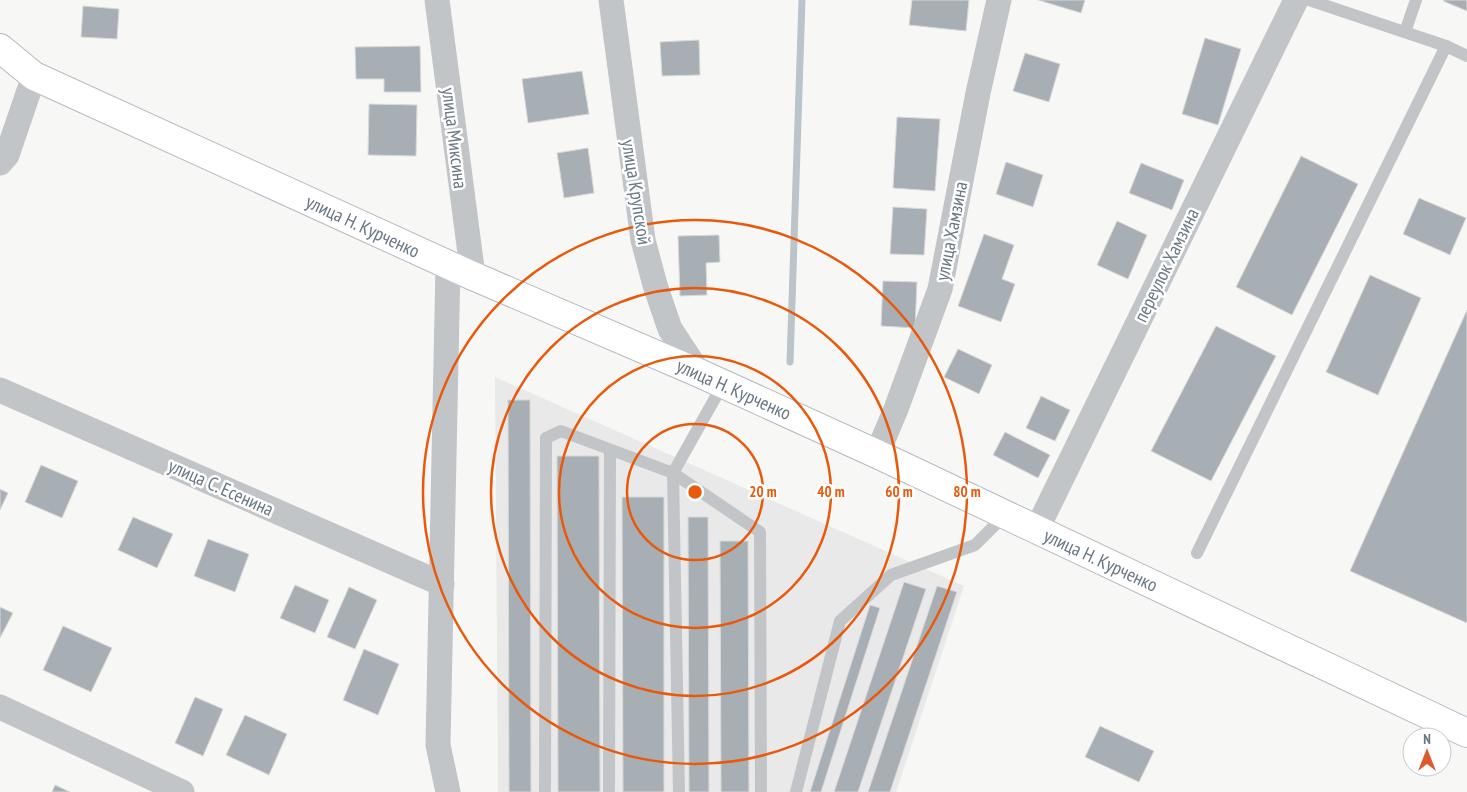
<svg xmlns="http://www.w3.org/2000/svg" width="1467" height="792" font-family="'PT Sans Narrow',sans-serif">
<style>
.built{fill:#e8e9e8}
.lines{fill:none;stroke-linecap:round;stroke-linejoin:round}
.stream{stroke:#bac4c9;stroke-width:7}
.building{fill:#a7afb5;stroke:#d9d9d7}
.secondary-casing{stroke:#b5babf;stroke-width:30}
.service{stroke:#c1c5c8;stroke-width:12}
.minor{stroke:#c1c5c8;stroke-width:25}
.secondary{stroke:#fff;stroke-width:28}
.ring{fill:none;stroke:#e8590c;stroke-width:2.5}
.labels{text-anchor:middle;stroke-width:5;stroke-linejoin:round;paint-order:stroke}
.street-label{font-size:19px;fill:#677785;stroke:#fff}
.centre{fill:#e8590c;stroke:#fff;stroke-width:2.5}
.ring-label{font-size:15px;text-anchor:middle;font-weight:bold;fill:#e8590c;stroke:#fff;stroke-width:5;stroke-linejoin:round;paint-order:stroke}
</style>
<rect width="100%" height="100%" fill="#f7f8f5"/>
<!-- built -->
<path class="built" d="M495,377L964,586L896,792H498Z"/>
<g class="lines">
<!-- stream -->
<path class="stream" d="M790,362L802,0"/>
</g>
<!-- building -->
<g class="building">
<path d="M912,0H969L966,31L909,25Z"/>
<path d="M1038,0H1085L1081,13Z"/>
<path d="M1444,0H1467V11L1443,1Z"/>
<path d="M83,6L119,9L117,39L81,37Z"/>
<path d="M1205,38L1241,49L1218,125L1182,114Z"/>
<path d="M699,40L700,75L662,76L660,42Z"/>
<path d="M420,46L421,92H384V79H356L355,47Z"/>
<path d="M1025,53L1060,64L1049,102L1013,91Z"/>
<path d="M582,71L589,114L528,123L522,79Z"/>
<path d="M369,104L417,105L416,156L368,155Z"/>
<path d="M897,117L940,119L935,191L893,188Z"/>
<path d="M588,148L594,193L564,198L557,153Z"/>
<path d="M1301,156L1358,184L1292,315L1236,287Z"/>
<path d="M1006,162L1043,175L1033,207L996,194Z"/>
<path d="M1141,163L1184,180L1172,210L1129,193Z"/>
<path d="M1419,198L1466,218L1450,255L1403,234Z"/>
<path d="M893,207L927,209L924,255L890,254Z"/>
<path d="M1117,221L1147,235L1128,279L1097,265Z"/>
<path d="M984,234L1014,245L1002,279L1015,284L1001,322L958,306Z"/>
<path d="M719,235L720,262L706,263L707,295L680,296L678,236Z"/>
<path d="M1370,275L1421,298L1378,395L1326,372Z"/>
<path d="M883,281L917,282L915,328L881,326Z"/>
<path d="M1467,310V623L1350,571Z"/>
<path d="M1216,326L1276,356L1211,481L1151,451Z"/>
<path d="M958,349L992,365L979,394L944,377Z"/>
<path d="M1041,396L1070,410L1055,441L1026,428Z"/>
<path d="M508,400H530L531,792H509Z"/>
<path d="M1005,432L1050,455L1038,478L993,455Z"/>
<path d="M557,456H599L600,792H558Z"/>
<path d="M41,465L78,481L62,518L25,502Z"/>
<path d="M0,489L8,493L0,510Z"/>
<path d="M622,497H664V792H623Z"/>
<path d="M133,517L173,534L157,568L118,550Z"/>
<path d="M688,517H708L709,792H689Z"/>
<path d="M208,539L249,554L235,592L194,576Z"/>
<path d="M720,541H748L749,792H721Z"/>
<path d="M904,582L926,589L858,792H834Z"/>
<path d="M295,585L329,600L315,633L280,618Z"/>
<path d="M937,586L957,592L890,792H868Z"/>
<path d="M349,587L377,600L355,649L327,637Z"/>
<path d="M870,605L880,608L821,792H810Z"/>
<path d="M0,607L13,613L0,638Z"/>
<path d="M63,626L112,648L91,692L43,670Z"/>
<path d="M364,649L399,664L378,715L343,700Z"/>
<path d="M195,697L223,709L203,756L175,743Z"/>
<path d="M245,715L287,734L269,775L226,755Z"/>
<path d="M1100,726L1154,751L1139,782L1085,757Z"/>
<path d="M55,785L70,792H52Z"/>
</g>
<g class="lines">
<!-- secondary casing -->
<g class="secondary-casing">
<path id="secondary" d="M0,48L34,76L473,276L699,373L877,454L1467,733"/>
</g>
<!-- service -->
<g class="service">
<path d="M1309,0L1446,46L1467,56"/>
<path d="M1405,32L1416,0"/>
<path d="M1197,553L1446,46"/>
<path d="M545,792L546,438L561,431L673,473L760,532L761,792"/>
<path d="M609,792L610,450"/>
<path d="M679,792L673,473L723,384"/>
<path d="M796,792L840,621L891,575L975,545L1005,515"/>
</g>
<!-- minor -->
<g class="minor">
<path d="M437,0L473,276"/>
<path d="M611,0L643,240L655,285L670,329L699,373"/>
<path d="M0,163L7,155L34,76"/>
<path d="M448,265L438,745L448,792"/>
<path d="M0,390L442,584"/>
<path d="M877,454L896,409L940,289L978,93L999,0"/>
<path d="M1037,529L1296,0"/>
<path d="M0,707L182,792"/>
</g>
<!-- secondary -->
<use href="#secondary" class="secondary"/>
</g>
<!-- distance rings -->
<g class="ring">
<circle cx="695" cy="492" r="68"/>
<circle cx="695" cy="492" r="136"/>
<circle cx="695" cy="492" r="204"/>
<circle cx="695" cy="492" r="272"/>
</g>
<g class="labels">
<!-- street labels -->
<g class="street-label">
<text transform="translate(455 138) rotate(83)" y="7">улица Миксина</text>
<text transform="translate(637 192) rotate(81)" y="7">улица Крупской</text>
<text transform="translate(363 226) rotate(25)" y="7">улица Н. Курченко</text>
<text transform="translate(951 231) rotate(-79)" y="7">улица Хамзина</text>
<text transform="translate(1166 265) rotate(-64)" y="7">переулок Хамзина</text>
<text transform="translate(734 389) rotate(24)" y="7">улица Н. Курченко</text>
<text transform="translate(221 487) rotate(24)" y="7">улица С. Есенина</text>
<text transform="translate(1101 560) rotate(25)" y="7">улица Н. Курченко</text>
</g>
</g>
<circle cx="695" cy="492" r="8" class="centre"/>
<g class="ring-label">
<text x="763" y="497">20 m</text>
<text x="831" y="497">40 m</text>
<text x="899" y="497">60 m</text>
<text x="967" y="497">80 m</text>
</g>
<!-- north arrow -->
<g transform="translate(1427 752)"><circle r="24" fill="#ffffff" stroke="#c2c9ce"/>
<path d="M0-4L9 19L0 12L-9 19Z" fill="#de592e"/>
<text y="-8" font-size="14" font-weight="bold" text-anchor="middle" fill="#677785">N</text>
</g>
</svg>
